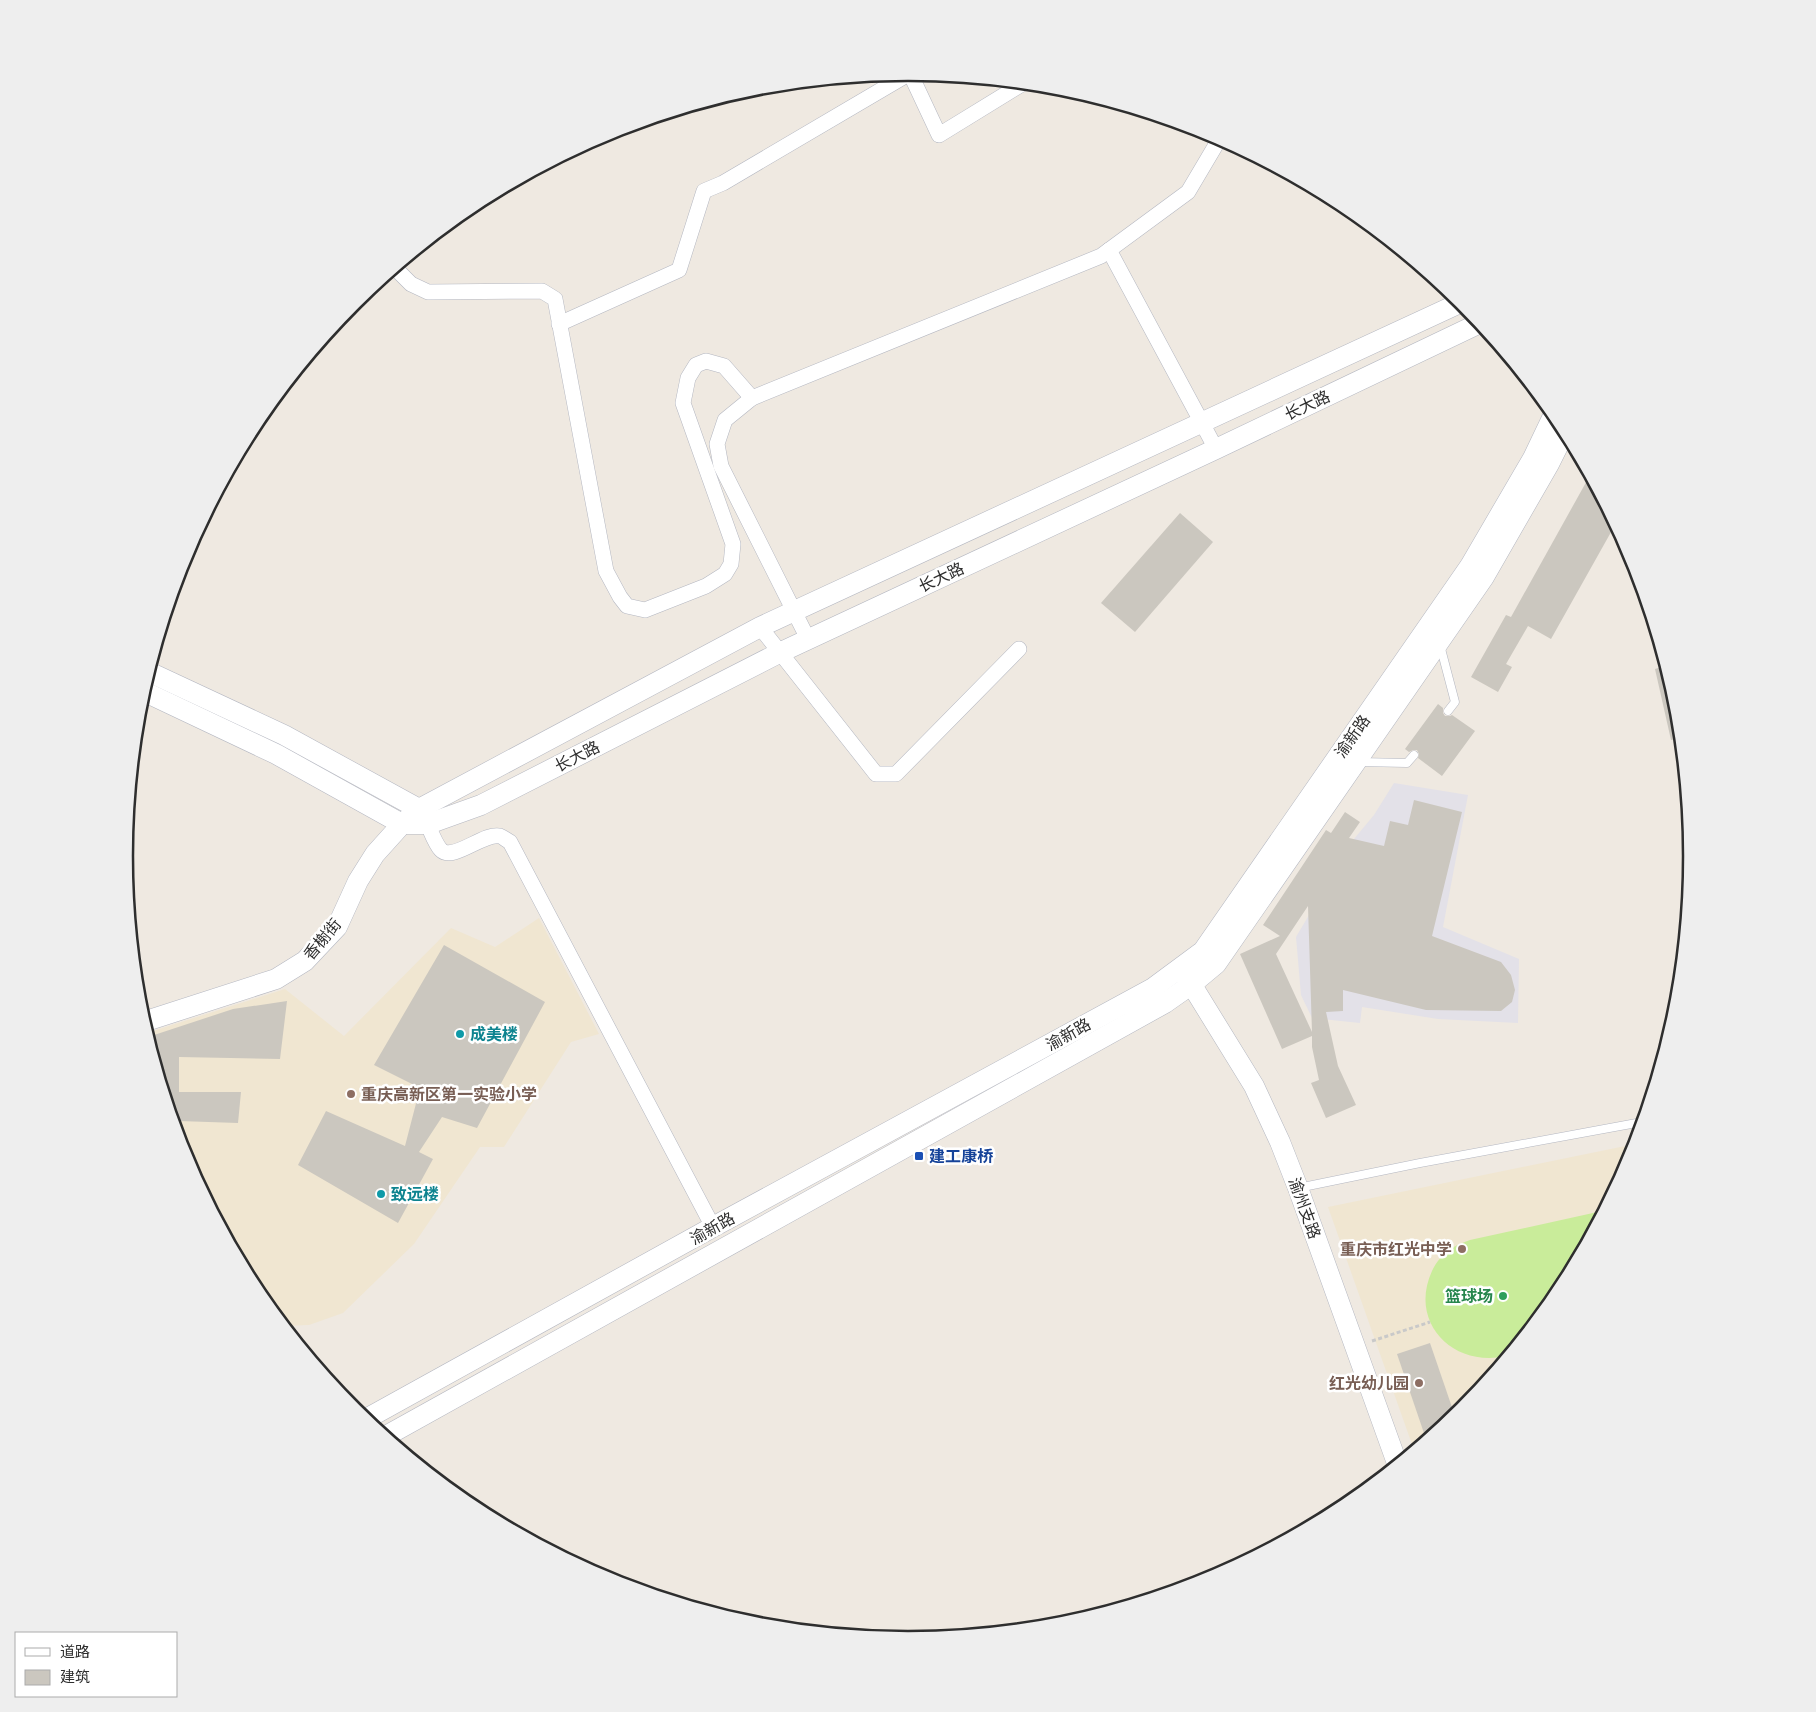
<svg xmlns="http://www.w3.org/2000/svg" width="1816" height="1712" font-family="'Work Sans','Noto Sans SC',sans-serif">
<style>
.industrial{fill:#e3e1e8}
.education{fill:#f0e6d1}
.pitch{fill:#c9ec9a}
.building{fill:#cbc7bf;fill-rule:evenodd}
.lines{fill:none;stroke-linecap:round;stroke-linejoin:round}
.lane-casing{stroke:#b4b7c1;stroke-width:9}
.street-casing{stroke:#b4b7c1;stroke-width:16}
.secondary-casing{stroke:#b4b7c1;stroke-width:21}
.path{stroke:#c9c9c9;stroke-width:3;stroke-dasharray:4 2.5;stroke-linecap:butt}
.lane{stroke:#fff;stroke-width:8}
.street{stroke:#fff;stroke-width:15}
.secondary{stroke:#fff;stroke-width:20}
.culture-dot{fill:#0f9aa8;stroke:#fff;stroke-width:2}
.education-dot{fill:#8d6e63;stroke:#fff;stroke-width:2}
.transit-dot{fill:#1a4fb4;stroke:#fff;stroke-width:2}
.leisure-dot{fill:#2e9e5b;stroke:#fff;stroke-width:2}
.labels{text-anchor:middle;stroke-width:5;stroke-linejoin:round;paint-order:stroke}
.street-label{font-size:16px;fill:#2e2e2e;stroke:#fff}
.culture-label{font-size:16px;font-weight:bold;fill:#0d838f;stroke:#fff;text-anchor:start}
.education-label{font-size:16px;font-weight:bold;fill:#785e54;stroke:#fff;text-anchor:end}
.transit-label{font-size:16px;font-weight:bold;fill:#164399;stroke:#fff;text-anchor:start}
.leisure-label{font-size:16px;font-weight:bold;fill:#27864d;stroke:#fff;text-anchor:end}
.rim{fill:none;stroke:#2e2e2e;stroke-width:2.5}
</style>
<rect width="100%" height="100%" fill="#efe9e1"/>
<!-- industrial -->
<path class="industrial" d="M1394,783L1468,795L1443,927L1519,959L1518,1023L1438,1019L1362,1007L1360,1023L1312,1018L1301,995L1296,937L1354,839L1374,815Z"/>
<!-- education -->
<g class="education">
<path d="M539,918L599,1034L571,1042L504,1147H480L414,1244L343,1313L309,1325L285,1326L256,1291L184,1156L147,1033L285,989L344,1036L451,928L495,947Z"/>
<path d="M1635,1144L1632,1156L1559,1292L1462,1410L1414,1450L1328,1207Z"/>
</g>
<!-- pitch -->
<path class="pitch" d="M1602,1211L1559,1292L1506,1356C1454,1368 1408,1323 1432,1271C1436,1262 1444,1253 1452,1248C1457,1245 1464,1242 1470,1240Z"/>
<!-- building -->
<g class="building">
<path d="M1589,477L1615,525L1551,639L1528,626L1506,664L1512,667L1498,692L1471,677L1506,615L1511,617Z"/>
<path d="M1180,513L1213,542L1135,632L1101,603Z"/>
<path d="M1665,666L1676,703L1680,739L1671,740L1655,669Z"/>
<path d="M1438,704L1443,708V713L1445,716H1450L1452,715L1475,731L1442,776L1418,758L1419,754L1417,750H1413L1409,752L1405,749Z"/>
<path d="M1414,800L1462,812L1432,936L1501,962L1511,975L1515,990L1512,1002L1501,1011L1426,1010L1343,990V1011L1326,1012L1338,1066L1356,1105L1326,1118L1311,1083L1319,1080L1312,1047V1036L1282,1049L1240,954L1280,936L1263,925L1326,830L1331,833L1345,812L1360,822L1349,838L1384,846L1390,821L1408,825ZM1308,906L1312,1032L1276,954Z"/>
<path d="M444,945L545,1002L477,1128L442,1117L419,1152L433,1159L398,1223L298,1165L326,1111L405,1146L420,1088L374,1065Z"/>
<path d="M287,1001L280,1059L179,1057V1092H241L238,1123L179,1121V1127L176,1128L148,1037L233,1009Z"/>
<path d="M1430,1343L1455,1416L1426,1439L1397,1354Z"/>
</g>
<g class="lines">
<!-- lane casing -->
<g class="lane-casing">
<g id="lane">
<path d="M1440,645L1455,702L1448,711"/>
<path d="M1359,762L1407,763L1414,755"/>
<path d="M1298,1188L1420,1163L1642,1122"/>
</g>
</g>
<!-- street casing -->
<g class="street-casing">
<g id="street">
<path d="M910,73L939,135L1022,84"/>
<path d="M1109,250L1216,449"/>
<path d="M397,267V270L411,284L428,292L542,291L555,299L606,571L620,597L627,606L645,610L706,586L725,574L731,564L733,544L683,403L688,378L696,365L706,361L724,366L752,398"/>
<path d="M559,324L679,270L704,191L723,183L910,73"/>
<path d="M760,627L876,774H896L1019,649"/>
<path d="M808,639L721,466L717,444L725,420L752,398L1101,256L1188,192L1220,138"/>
<path d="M423,815C429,825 434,843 441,850C453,862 484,832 500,836C503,837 506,840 510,842L713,1227"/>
</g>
</g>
<!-- secondary casing -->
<g class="secondary-casing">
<g id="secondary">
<path d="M149,672L284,735L419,809"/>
<path d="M143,691L276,754L402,824H428L481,805L779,653L1216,449L1480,323"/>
<path d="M1185,974L1254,1086L1280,1142L1298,1188L1397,1463"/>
<path d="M143,1022L276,979L305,961L337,927L358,881L375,854L402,824L419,809L760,627L1462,302"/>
<path d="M366,1419L713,1227L1153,988L1203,951L1470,566L1533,458L1554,414"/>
<path d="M386,1436L1165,1003L1192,984L1216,964L1484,577L1549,464L1565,432"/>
</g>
</g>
<!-- path -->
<path class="path" d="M1372,1341L1430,1322"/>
<!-- lane -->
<use href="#lane" class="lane"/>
<!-- street -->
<use href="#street" class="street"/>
<!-- secondary -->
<use href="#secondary" class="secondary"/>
</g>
<!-- markers -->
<g class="culture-dot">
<circle cx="460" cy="1034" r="5"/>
<circle cx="381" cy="1194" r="5"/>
</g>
<g class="education-dot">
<circle cx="351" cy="1094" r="5"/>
<circle cx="1462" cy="1249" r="5"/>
<circle cx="1419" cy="1383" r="5"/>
</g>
<rect class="transit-dot" x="914" y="1151" width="10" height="10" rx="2.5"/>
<circle class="leisure-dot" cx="1503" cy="1296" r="5"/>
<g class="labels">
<!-- street labels -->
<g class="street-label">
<text transform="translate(1307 405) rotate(-25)" y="6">长大路</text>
<text transform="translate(941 577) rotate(-25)" y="6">长大路</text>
<text transform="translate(1352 736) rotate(-55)" y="6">渝新路</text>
<text transform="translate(577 756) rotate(-27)" y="6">长大路</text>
<text transform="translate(322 939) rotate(-50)" y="6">香榭街</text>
<text transform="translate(1068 1034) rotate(-29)" y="6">渝新路</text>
<text transform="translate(1305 1208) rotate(70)" y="6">渝州支路</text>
<text transform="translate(712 1228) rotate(-29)" y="6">渝新路</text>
</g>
<!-- culture labels -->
<g class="culture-label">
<text x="470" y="1040">成美楼</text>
<text x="391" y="1200">致远楼</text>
</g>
<!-- education labels -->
<g class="education-label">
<text x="361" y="1100" text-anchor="start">重庆高新区第一实验小学</text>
<text x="1452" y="1255">重庆市红光中学</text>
<text x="1409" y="1389">红光幼儿园</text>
</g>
<!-- transit labels -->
<g class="transit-label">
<text x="929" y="1162">建工康桥</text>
</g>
<!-- leisure labels -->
<g class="leisure-label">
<text x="1493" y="1302">篮球场</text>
</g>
</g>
<!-- crop -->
<path d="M0 0H1816V1712H0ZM133 856a775 775 0 1 1 1550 0a775 775 0 1 1-1550 0Z" fill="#eee" fill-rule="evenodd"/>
<path class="rim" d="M133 856a775 775 0 1 1 1550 0a775 775 0 1 1-1550 0Z"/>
<!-- legend -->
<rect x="15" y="1632" width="162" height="65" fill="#ffffff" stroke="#ababab"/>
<rect x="25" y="1648" width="25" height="8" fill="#ffffff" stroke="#ababab"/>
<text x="60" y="1657" font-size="15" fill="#2e2e2e">道路</text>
<rect x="25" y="1670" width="25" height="15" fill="#cbc7bf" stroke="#ababab"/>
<text x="60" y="1682" font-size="15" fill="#2e2e2e">建筑</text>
</svg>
